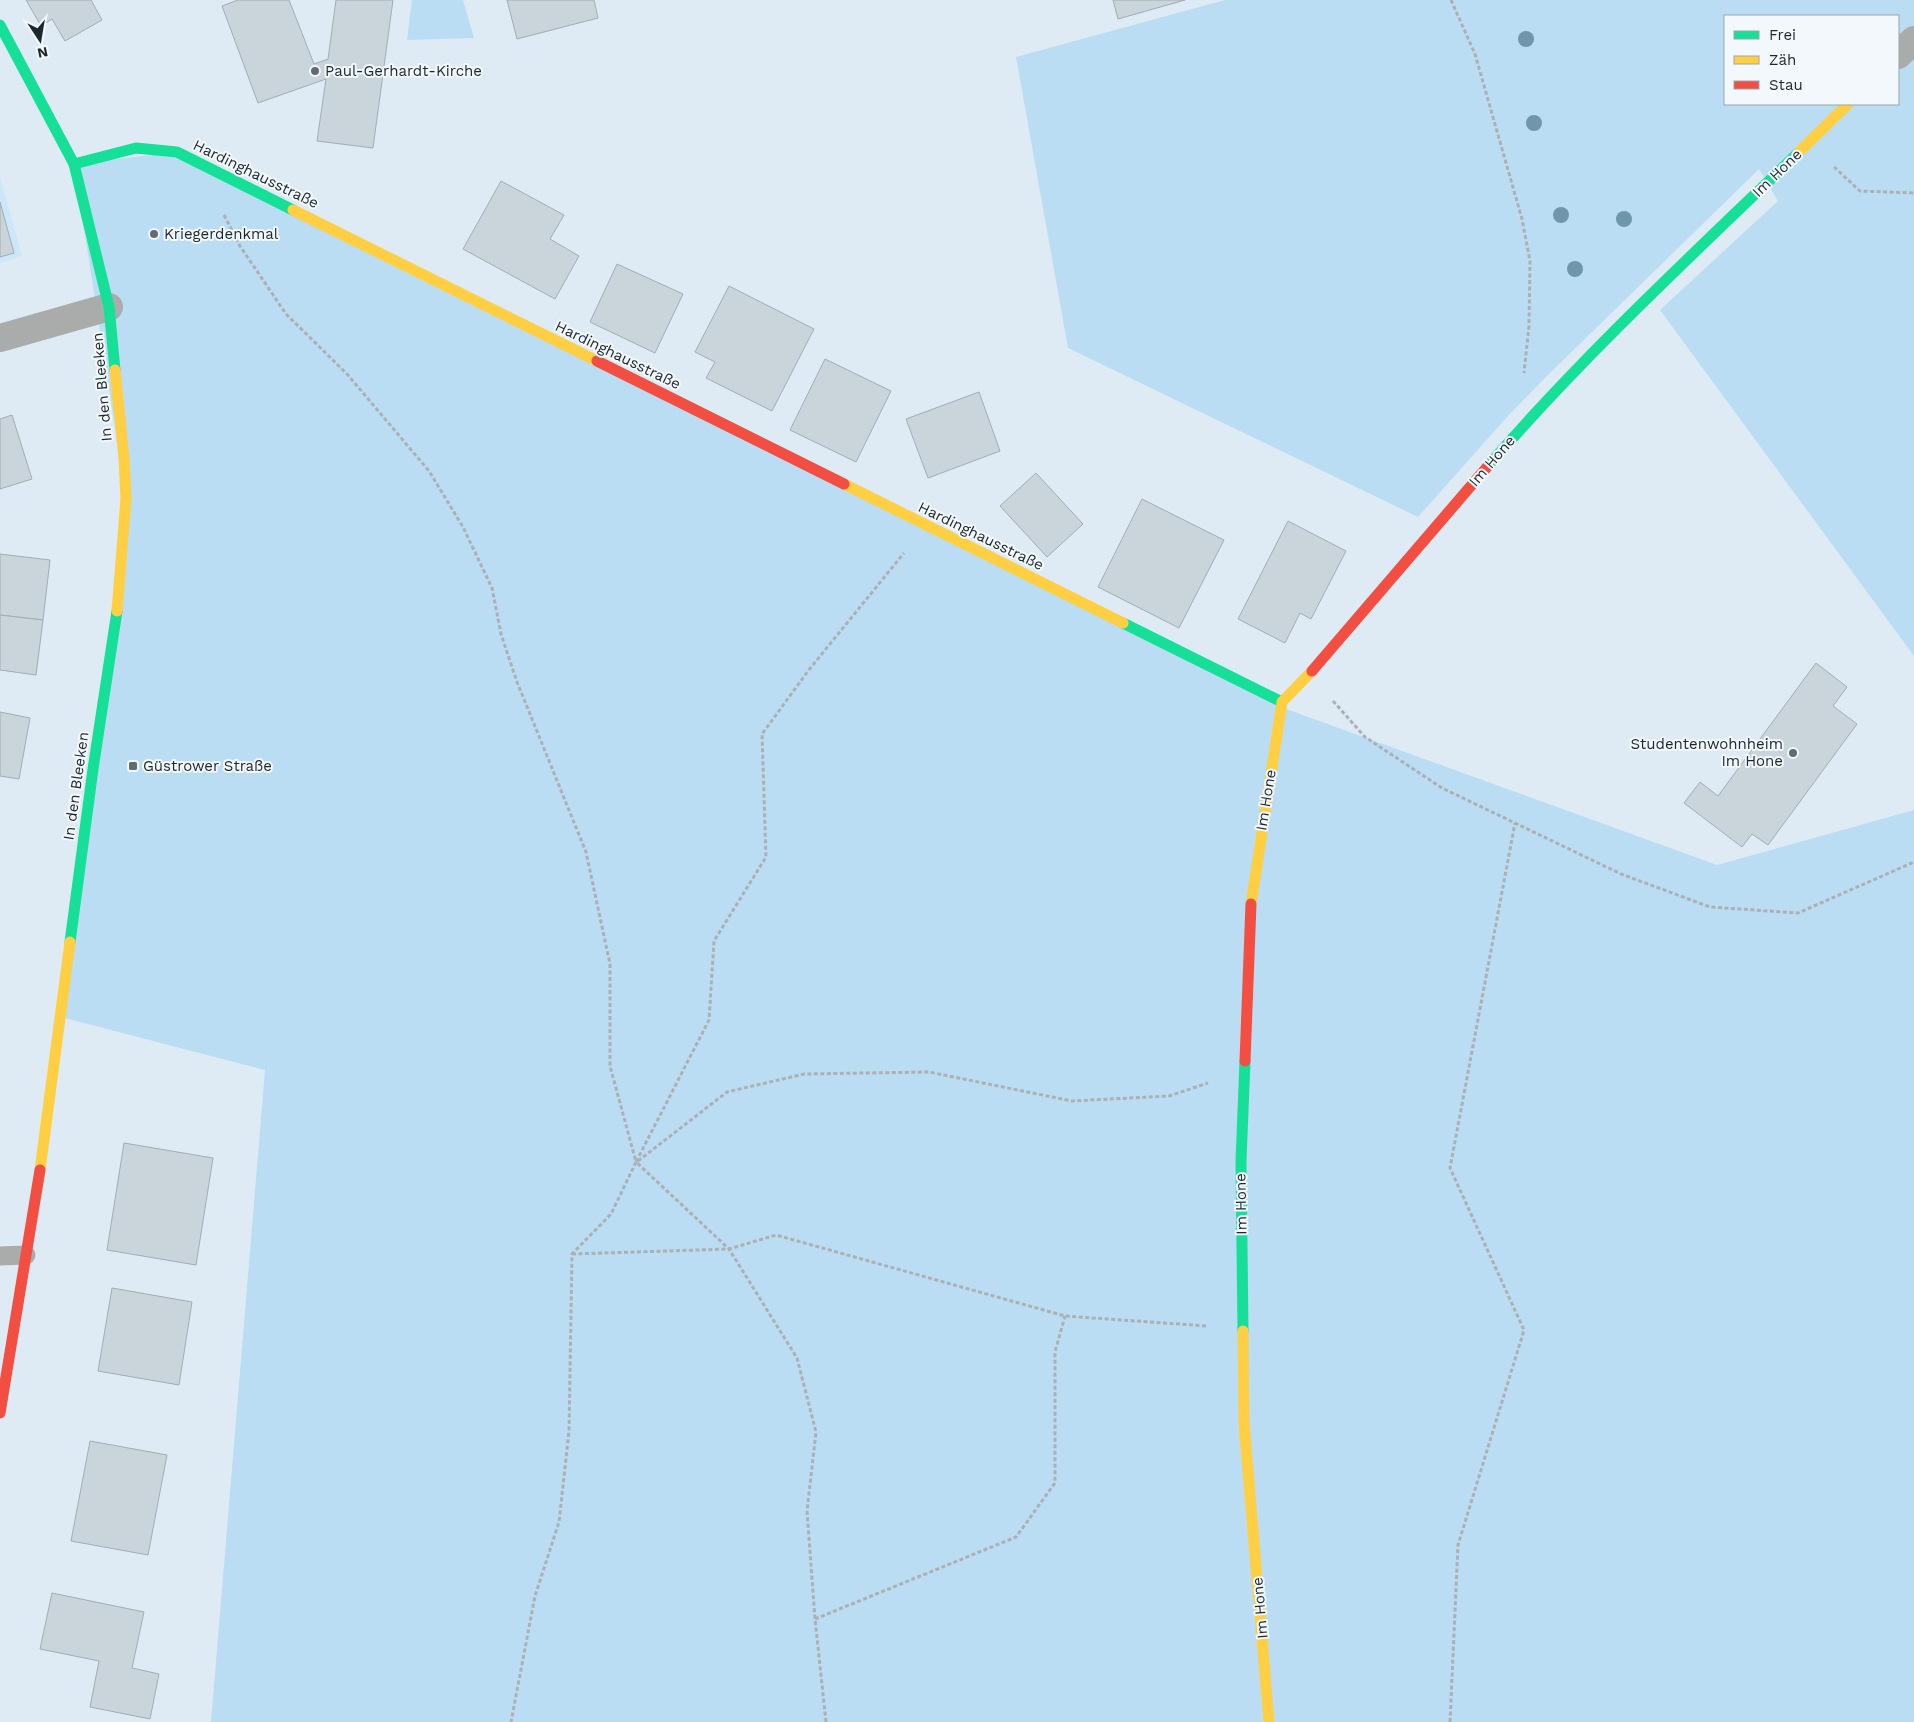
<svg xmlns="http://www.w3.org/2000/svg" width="1914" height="1722" font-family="'Work Sans',sans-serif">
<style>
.built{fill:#cce7f8}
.green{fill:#baddf3;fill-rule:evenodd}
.building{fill:#c9d4db;stroke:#a2acb4}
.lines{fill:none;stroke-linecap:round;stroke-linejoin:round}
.path{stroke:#acb0b3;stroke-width:3;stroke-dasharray:4 2.5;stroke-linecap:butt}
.lane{stroke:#aaabab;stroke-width:19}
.street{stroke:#aaabab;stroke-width:28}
.fast{stroke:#16e098;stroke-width:11}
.slow{stroke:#ffcf43;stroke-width:11}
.jam{stroke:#f24e42;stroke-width:11}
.tree{fill:#6f96ab}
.poi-dot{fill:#606c73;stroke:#f2f8fb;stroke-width:2}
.labels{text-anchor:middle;stroke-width:4;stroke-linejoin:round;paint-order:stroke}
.poi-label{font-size:15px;fill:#1c282e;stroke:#f2f8fb;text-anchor:start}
.street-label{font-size:15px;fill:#1c282e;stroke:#f2f8fb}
</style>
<rect width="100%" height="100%" fill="#deebf4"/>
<!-- built -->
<path class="built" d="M0,177L22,256L0,263Z"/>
<!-- green -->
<g class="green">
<path d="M412,0H463L474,38L407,40Z"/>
<path d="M1225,0H1914V656L1660,310L1778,201L1759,169L1547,376L1507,417L1418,517L1068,348L1016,57ZM1725,16H1898V104H1725Z"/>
<path d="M177,152L1289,710L1717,865L1914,810V1722H211L265,1070L61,1017L126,499L74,164Z"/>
</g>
<!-- building -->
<g class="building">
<path d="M26,0H91L102,20L65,41L52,19L41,26Z"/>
<path d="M238,0H289L314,64L328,59L336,0H393L373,148L317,141L326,79L258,103L222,6Z"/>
<path d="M507,0H594L598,18L517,39Z"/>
<path d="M1113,0H1185L1118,19Z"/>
<path d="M501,181L564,215L550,239L579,256L555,299L463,249Z"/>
<path d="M0,202L14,253L0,257Z"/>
<path d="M617,264L683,294L655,353L590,322Z"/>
<path d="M729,286L814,329L772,411L706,378L715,362L695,352Z"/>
<path d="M825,359L891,391L856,462L790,430Z"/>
<path d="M979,392L1000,451L928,478L906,419Z"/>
<path d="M12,415L32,479L0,489V419Z"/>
<path d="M1036,473L1083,524L1047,557L1000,506Z"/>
<path d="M1142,499L1224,540L1179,628L1098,587Z"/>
<path d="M1288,521L1346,551L1311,619L1300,613L1285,643L1238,619Z"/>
<path d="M0,554L50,560L43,620L0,615Z"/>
<path d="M0,615L43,620L36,675L0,670Z"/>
<path d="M1816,663L1847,687L1833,706L1857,724L1768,845L1752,834L1742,847L1684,803L1700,782L1718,796Z"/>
<path d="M0,712L30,718L19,779L0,776Z"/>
<path d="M124,1143L213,1158L196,1265L107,1250Z"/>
<path d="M112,1288L192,1302L179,1385L98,1371Z"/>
<path d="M90,1441L167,1455L148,1555L71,1541Z"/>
<path d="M52,1593L144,1612L132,1668L159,1674L150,1719L90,1707L99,1661L40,1649Z"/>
</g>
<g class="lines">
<!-- path -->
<g class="path">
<path d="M1451,0L1475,54L1522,219L1530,261L1529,326L1524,373"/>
<path d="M1834,167L1860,191L1914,193"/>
<path d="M224,215L240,246L286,314L347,374L429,471L463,527L492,588L501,634L517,682L586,852L610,964V1066L636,1162L611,1214L572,1254L569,1431L559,1522L535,1596L511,1722"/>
<path d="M1333,701L1365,737L1442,788L1621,874L1710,907L1798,913L1914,862"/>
<path d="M638,1161L727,1092L804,1074L929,1072L1072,1101L1169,1096L1208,1083"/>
<path d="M572,1254L729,1249L776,1235L1065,1316L1207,1326"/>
<path d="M815,1619L1016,1537L1055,1483V1352L1065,1316"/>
<path d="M826,1722L815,1619L807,1511L816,1432L797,1358L729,1249L636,1162L709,1020L714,941L766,857L762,734L808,671L904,553"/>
<path d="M1450,1722L1458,1545L1524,1330L1450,1168L1515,823"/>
</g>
<!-- lane -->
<path class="lane" d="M0,1256L26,1255"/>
<!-- street -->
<g class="street">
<path d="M1898,55L1914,40"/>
<path d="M0,338L109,307"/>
</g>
<!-- fast -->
<g class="fast">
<path d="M0,25L74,164L109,307L115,370"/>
<path d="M74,164L136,148L177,152L293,210"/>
<path d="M1488,466C1584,355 1692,255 1798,153"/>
<path d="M1123,623L1282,702"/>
<path d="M70,942L93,769L117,611"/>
<path d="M1243,1331L1241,1161L1245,1061"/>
</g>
<!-- slow -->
<g class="slow">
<path d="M1798,153L1848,104"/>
<path d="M293,210L597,361"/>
<path d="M115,370L124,458L126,499L117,611"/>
<path d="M844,484L1123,623"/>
<path d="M1251,904L1282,702L1312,671"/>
<path d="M40,1170L70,942"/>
<path d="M1243,1331L1244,1423L1269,1722"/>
</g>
<!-- jam -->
<g class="jam">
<path d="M597,361L844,484"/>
<path d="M1312,671L1488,466"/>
<path d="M1245,1061L1251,904"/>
<path d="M0,1413L40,1170"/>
</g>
</g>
<!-- trees -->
<g class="tree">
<circle cx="1526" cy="39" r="8"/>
<circle cx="1534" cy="123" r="8"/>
<circle cx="1561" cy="215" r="8"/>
<circle cx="1624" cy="219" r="8"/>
<circle cx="1575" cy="269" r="8"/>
</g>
<!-- markers -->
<g class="poi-dot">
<circle cx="315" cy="71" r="5"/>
<circle cx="154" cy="234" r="5"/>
<circle cx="1793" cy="753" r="5"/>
<rect x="128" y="761" width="10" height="10" rx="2.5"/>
</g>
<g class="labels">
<!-- poi labels -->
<g class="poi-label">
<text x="325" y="76">Paul-Gerhardt-Kirche</text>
<text x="164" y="239">Kriegerdenkmal</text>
<text x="1783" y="749" text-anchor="end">Studentenwohnheim<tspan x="1783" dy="17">Im Hone</tspan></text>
<text x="143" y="771">Güstrower Straße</text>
</g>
<!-- street labels -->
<g class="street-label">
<text transform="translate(1777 173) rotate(-44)" y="5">Im Hone</text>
<text transform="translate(256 174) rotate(26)" y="5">Hardinghausstraße</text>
<text transform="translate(618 355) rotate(26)" y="5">Hardinghausstraße</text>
<text transform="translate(102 387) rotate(-95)" y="5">In den Bleeken</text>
<text transform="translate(1492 461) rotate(-49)" y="5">Im Hone</text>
<text transform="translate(981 536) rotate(26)" y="5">Hardinghausstraße</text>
<text transform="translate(76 786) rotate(-82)" y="5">In den Bleeken</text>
<text transform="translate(1266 800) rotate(-81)" y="5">Im Hone</text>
<text transform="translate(1241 1204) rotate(-91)" y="5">Im Hone</text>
<text transform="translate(1260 1608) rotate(-95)" y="5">Im Hone</text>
</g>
</g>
<!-- legend -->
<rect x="1724" y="15" width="175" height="90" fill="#f2f8fb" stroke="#9ca5a9"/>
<rect x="1734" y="31" width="25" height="8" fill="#16e098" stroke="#9ca5a9"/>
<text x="1769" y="40" font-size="15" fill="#1c282e">Frei</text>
<rect x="1734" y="56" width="25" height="8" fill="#ffcf43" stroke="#9ca5a9"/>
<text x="1769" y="65" font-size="15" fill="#1c282e">Zäh</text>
<rect x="1734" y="81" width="25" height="8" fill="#f24e42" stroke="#9ca5a9"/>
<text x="1769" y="90" font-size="15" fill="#1c282e">Stau</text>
<!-- north arrow -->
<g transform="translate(40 40) rotate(168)" stroke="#f2f8fb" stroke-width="4" paint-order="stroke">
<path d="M0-4L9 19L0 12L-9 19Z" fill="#1c282e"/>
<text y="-8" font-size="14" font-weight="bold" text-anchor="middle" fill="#1c282e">N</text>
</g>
</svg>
